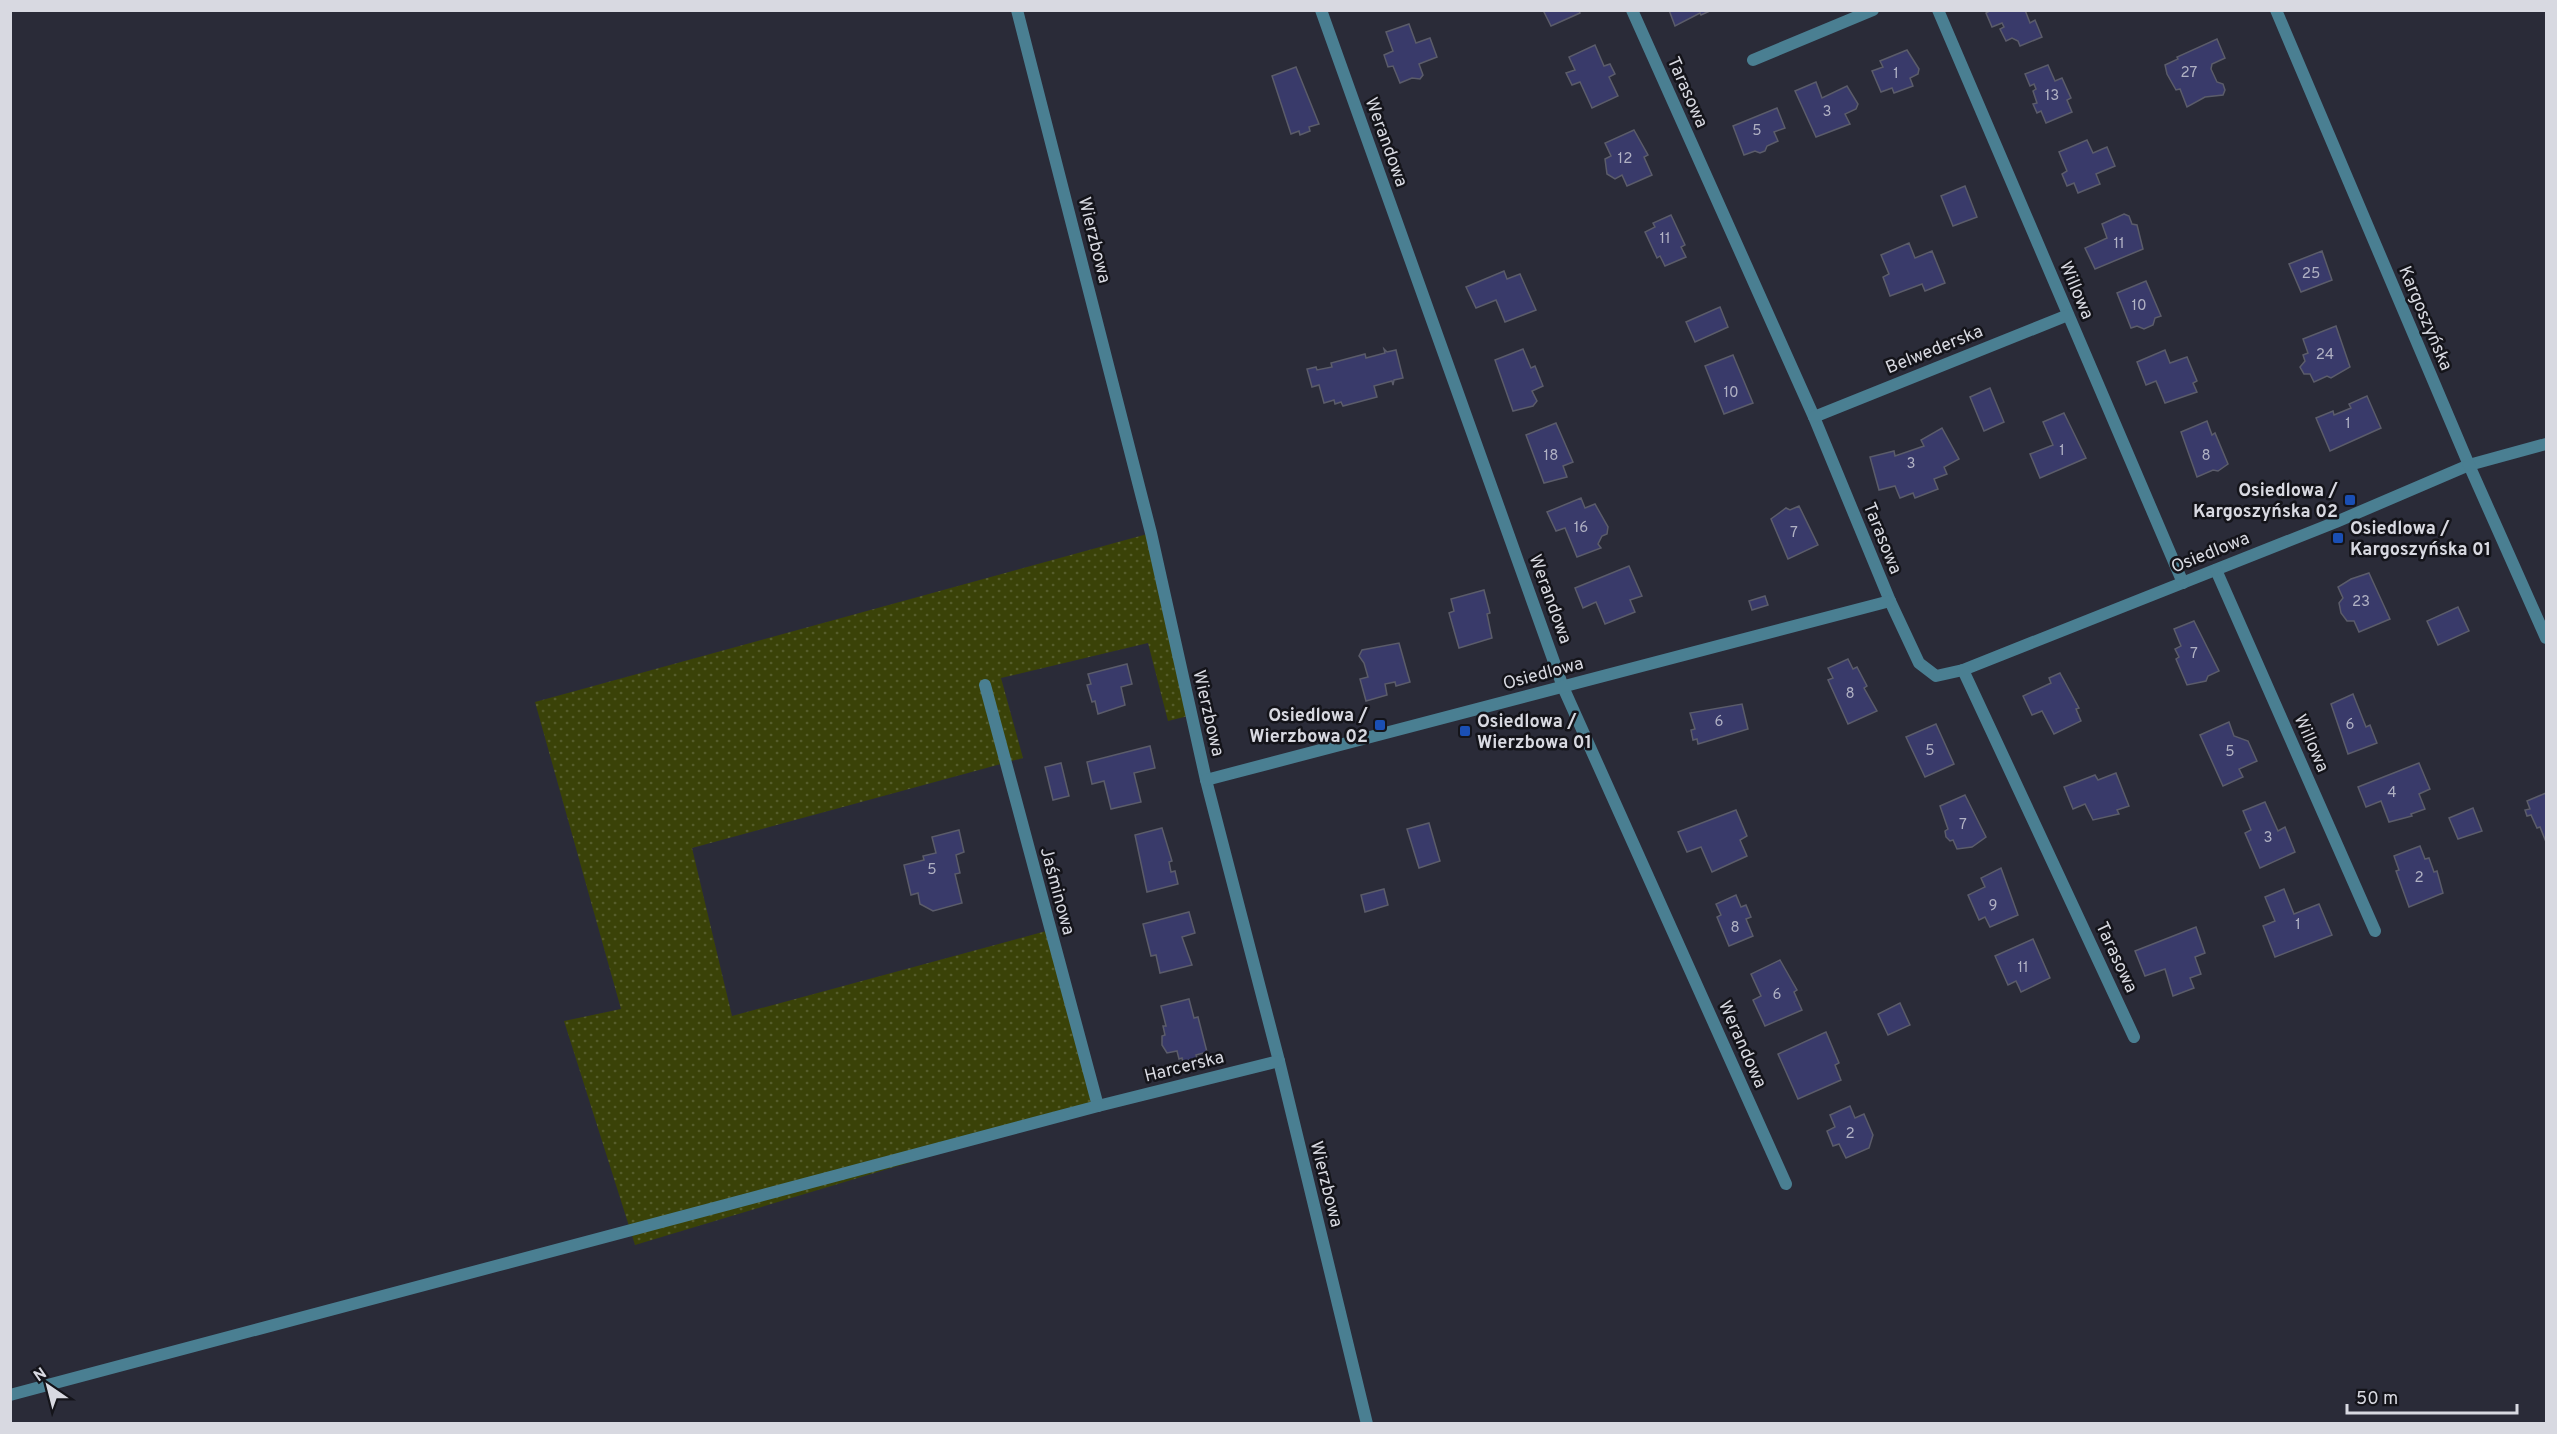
<svg xmlns="http://www.w3.org/2000/svg" width="2557" height="1434" font-family="Overpass,sans-serif">
<style>
.grass{fill:url(#grass-dots)}
.building{fill:#393a6a;stroke:#5b5c6a;stroke-width:1.5}
.lines{fill:none;stroke-linecap:round;stroke-linejoin:round}
.service{stroke:#4a7f92;stroke-width:12}
.minor{stroke:#4a7f92;stroke-width:12}
.transit-dot{fill:#1a4fb4;stroke:#14141a;stroke-width:2}
.labels{text-anchor:middle;stroke-width:5;stroke-linejoin:round;paint-order:stroke}
.number-label{font-size:15px;fill:#b0b1c3}
.street-label{font-size:18px;fill:#d8d9e1;stroke:#14141a}
.poi-label{font-size:18px;font-weight:bold;fill:#d8d9e1;stroke:#14141a;text-anchor:end}
</style>
<defs>
<pattern id="grass-dots" width="8" height="8" patternUnits="userSpaceOnUse" patternTransform="scale(1.5)"><rect width="8" height="8" fill="#3a4208"/><path d="M2 2h.1M6 6h.1" fill="none" stroke="#565d2c" stroke-width="1.8" stroke-linecap="round"/></pattern>
</defs>
<rect width="100%" height="100%" fill="#2a2b38"/>
<!-- grass -->
<path class="grass" d="M1151,533L1192,715L1168,721L1148,643L1001,678L1023,758L692,848L732,1016L1050,930L1098,1106L635,1245L564,1021L621,1009L535,702Z"/>
<!-- building -->
<g class="building">
<path d="M1543,10H1579L1580,13L1551,26Z"/>
<path d="M1669,10H1712L1701,15L1700,13L1675,26Z"/>
<path d="M1991,10H2025L2030,23L2035,20L2042,37L2020,46L2018,41L2012,38L2006,41L2000,29L2004,27L2002,23L1992,27L1986,13Z"/>
<path d="M1409,24L1416,43L1430,38L1437,57L1419,64L1423,75L1420,79L1412,78L1400,83L1393,66L1388,67L1384,55L1393,51L1386,32Z"/>
<path d="M2217,39L2225,58L2212,64L2211,69L2217,82L2223,84L2225,90L2223,95L2205,97L2187,107L2180,89L2176,90L2167,74L2165,65L2178,59L2177,57Z"/>
<path d="M1595,45L1604,66L1610,64L1615,74L1609,77L1618,96L1592,108L1580,82L1572,85L1566,73L1575,70L1569,57Z"/>
<path d="M1907,50L1919,69L1918,74L1910,78L1913,86L1894,93L1892,88L1881,92L1872,71L1883,67L1880,61Z"/>
<path d="M2048,65L2055,81L2062,78L2071,98L2067,100L2072,112L2046,123L2041,111L2037,113L2033,104L2037,103L2033,91L2036,89L2034,84L2030,86L2025,74Z"/>
<path d="M1296,67L1319,124L1309,127L1310,131L1300,135L1299,131L1291,134L1272,76Z"/>
<path d="M1816,82L1822,98L1847,86L1858,104L1856,109L1845,114L1850,124L1816,137L1795,91Z"/>
<path d="M1777,108L1785,128L1774,132L1778,141L1767,146L1765,151L1760,153L1755,151L1744,155L1733,126Z"/>
<path d="M1634,130L1648,155L1644,157L1652,175L1627,186L1622,175L1615,179L1607,174L1605,159L1611,156L1605,143Z"/>
<path d="M2087,140L2093,153L2107,147L2115,166L2096,174L2100,184L2078,193L2074,183L2067,186L2062,174L2067,171L2059,152Z"/>
<path d="M1965,186L1977,217L1953,226L1941,196Z"/>
<path d="M2124,214L2129,216L2132,224L2137,225L2143,249L2095,269L2085,248L2107,238L2102,224Z"/>
<path d="M1671,215L1685,245L1681,247L1686,257L1665,266L1660,256L1657,258L1645,232L1655,227L1653,223Z"/>
<path d="M1909,243L1915,258L1932,251L1945,283L1925,291L1922,284L1890,296L1883,277L1889,274L1881,255Z"/>
<path d="M2322,251L2332,280L2301,292L2289,264Z"/>
<path d="M1504,271L1507,279L1520,274L1536,310L1505,322L1496,300L1476,308L1466,287Z"/>
<path d="M2146,281L2161,316L2155,318L2153,325L2144,329L2137,326L2131,328L2117,293Z"/>
<path d="M1720,307L1728,327L1695,342L1686,322Z"/>
<path d="M2336,326L2350,367L2331,378L2327,376L2314,382L2310,374H2304L2300,367L2305,361L2303,355L2308,353L2303,339Z"/>
<path d="M1384,349L1387,352L1396,350L1403,378L1394,380L1393,385L1392,381L1374,386L1377,397L1343,406L1341,402L1335,404L1334,400L1324,403L1319,385L1312,387L1307,369L1316,367L1317,370L1332,367L1331,363L1365,354L1366,358L1385,353Z"/>
<path d="M1523,349L1531,368L1535,366L1543,386L1532,391L1537,401L1533,406L1513,411L1495,360Z"/>
<path d="M2165,350L2170,363L2187,357L2197,381L2193,383L2197,392L2165,403L2156,381L2146,385L2137,362Z"/>
<path d="M1733,355L1753,403L1724,414L1705,366Z"/>
<path d="M1990,388L2004,422L1984,431L1970,397Z"/>
<path d="M2367,396L2381,428L2330,451L2316,418L2333,411L2334,415L2351,408L2349,404Z"/>
<path d="M2064,413L2086,458L2040,478L2030,454L2053,445L2043,422Z"/>
<path d="M2207,421L2212,435L2215,433L2228,464L2218,471L2213,470L2197,477L2181,432Z"/>
<path d="M1556,423L1573,462L1563,466L1567,477L1544,483L1526,435Z"/>
<path d="M1942,428L1959,459L1944,467L1947,474L1934,479L1938,489L1915,498L1913,493L1900,498L1895,486L1879,490L1870,457L1894,451L1895,456L1924,446L1921,440Z"/>
<path d="M1581,498L1585,508L1595,504L1608,527L1607,534L1602,536L1598,544L1601,548L1577,557L1565,528L1556,531L1547,512Z"/>
<path d="M1799,506L1818,545L1788,559L1771,519L1786,508L1790,510Z"/>
<path d="M1629,566L1642,596L1630,600L1635,612L1605,624L1596,602L1583,608L1575,588Z"/>
<path d="M2369,573L2390,619L2359,632L2354,621H2347L2341,613L2339,603L2343,598L2338,587L2351,579Z"/>
<path d="M1484,590L1490,613L1487,614L1492,638L1459,648L1449,613L1454,611L1451,599Z"/>
<path d="M1765,596L1768,605L1752,610L1749,601Z"/>
<path d="M2458,607L2469,631L2438,645L2427,621Z"/>
<path d="M2194,621L2219,671L2208,676L2206,681L2187,685L2176,659L2179,657L2175,649L2181,646L2174,629Z"/>
<path d="M1399,643L1410,682L1396,686L1395,682L1385,684L1387,695L1366,701L1360,679L1368,677L1364,663L1359,656L1362,650Z"/>
<path d="M1848,659L1853,669L1857,667L1867,686L1864,688L1877,711L1848,724L1828,680L1833,678L1828,668Z"/>
<path d="M1127,664L1132,684L1121,687L1125,705L1098,714L1095,701L1092,702L1087,685L1091,684L1088,674Z"/>
<path d="M2060,673L2079,708L2076,709L2081,721L2054,734L2042,711L2032,715L2023,696L2051,683L2049,678Z"/>
<path d="M2353,694L2366,727L2370,725L2377,743L2348,754L2331,704Z"/>
<path d="M1742,704L1748,729L1698,744L1697,739L1693,740L1691,730L1695,729L1690,713Z"/>
<path d="M2229,722L2234,736L2248,741L2257,761L2239,769L2243,777L2223,786L2200,735Z"/>
<path d="M1936,724L1954,764L1925,777L1906,737Z"/>
<path d="M1150,746L1155,768L1134,773L1141,802L1111,809L1104,781L1092,784L1087,762Z"/>
<path d="M1061,763L1069,796L1053,800L1045,767Z"/>
<path d="M2419,763L2430,789L2419,794L2425,809L2411,814L2412,816L2389,822L2381,801L2366,807L2358,787Z"/>
<path d="M2116,773L2129,806L2117,810L2119,814L2093,820L2085,804L2073,809L2064,787L2095,775L2098,780Z"/>
<path d="M2546,793V842L2540,827L2537,828L2531,815L2527,816L2525,810L2530,809L2527,801Z"/>
<path d="M1965,795L1986,837L1972,847L1957,849L1953,840L1950,841L1946,837L1945,831L1948,829L1940,806Z"/>
<path d="M2265,802L2278,831L2285,827L2295,852L2260,868L2245,833L2251,830L2243,811Z"/>
<path d="M2473,808L2482,831L2458,839L2449,818Z"/>
<path d="M1736,810L1747,836L1740,840L1747,856L1712,872L1701,847L1687,852L1678,832Z"/>
<path d="M1429,823L1440,861L1419,868L1407,829Z"/>
<path d="M1162,828L1172,861L1169,862L1171,872L1175,871L1178,884L1147,892L1135,835Z"/>
<path d="M959,830L964,852L956,855L960,873L955,874L962,903L933,911L920,904L918,893L911,895L904,865L924,860L923,856L936,853L932,837Z"/>
<path d="M2420,846L2425,859L2429,858L2434,872L2437,871L2443,893L2409,907L2396,871L2399,870L2394,856Z"/>
<path d="M2001,868L2018,915L1990,927L1985,917L1979,920L1968,895L1985,887L1981,878Z"/>
<path d="M1384,889L1388,905L1365,912L1361,895Z"/>
<path d="M2284,889L2294,914L2319,904L2332,935L2275,957L2263,926L2275,921L2265,897Z"/>
<path d="M1736,895L1741,907L1746,905L1751,917L1746,919L1753,936L1729,946L1717,917L1721,915L1716,904Z"/>
<path d="M1189,912L1195,933L1182,937L1192,965L1160,973L1156,955L1151,956L1143,924Z"/>
<path d="M2196,927L2205,953L2195,957L2201,974L2190,978L2194,988L2173,996L2165,969L2145,976L2135,951Z"/>
<path d="M2033,939L2050,978L2021,992L2016,981L2008,985L1995,956Z"/>
<path d="M1780,960L1797,990L1794,992L1802,1010L1765,1026L1753,1000L1761,996L1751,974Z"/>
<path d="M1189,999L1194,1018L1198,1017L1207,1052L1196,1055L1197,1058L1183,1062L1182,1058L1179,1059L1177,1051L1167,1053L1162,1045V1036L1165,1035L1163,1026H1166L1161,1006Z"/>
<path d="M1900,1003L1910,1025L1888,1035L1878,1014Z"/>
<path d="M1826,1032L1839,1063L1835,1065L1841,1080L1798,1099L1778,1054Z"/>
<path d="M1850,1106L1855,1118L1864,1114L1873,1135L1869,1148L1846,1158L1839,1144L1833,1146L1827,1131L1835,1127L1830,1115Z"/>
</g>
<g class="lines">
<!-- service -->
<path class="service" d="M2469,465L2546,444"/>
<!-- minor -->
<g class="minor">
<path d="M1017,10L1151,533L1206,780L1279,1061L1367,1424"/>
<path d="M1321,10L1563,687L1786,1184"/>
<path d="M1632,10L1814,417L1890,601L1919,663L1936,676L1963,670L2336,522L2469,465"/>
<path d="M1938,10L2183,583"/>
<path d="M2276,10L2469,465L2546,638"/>
<path d="M1753,60L1873,10"/>
<path d="M1814,417L2068,315"/>
<path d="M2216,570L2375,931"/>
<path d="M1963,670L2134,1037"/>
<path d="M985,685L1098,1106"/>
<path d="M1206,780L1890,601"/>
<path d="M10,1395L1098,1106L1279,1061"/>
</g>
</g>
<!-- markers -->
<g class="transit-dot">
<rect x="2344" y="494" width="12" height="12" rx="3"/>
<rect x="2332" y="532" width="12" height="12" rx="3"/>
<rect x="1374" y="719" width="12" height="12" rx="3"/>
<rect x="1459" y="725" width="12" height="12" rx="3"/>
</g>
<g class="labels">
<!-- number labels -->
<g class="number-label">
<text x="2189" y="77">27</text>
<text x="1896" y="78">1</text>
<text x="2052" y="100">13</text>
<text x="1827" y="116">3</text>
<text x="1757" y="135">5</text>
<text x="1625" y="163">12</text>
<text x="1665" y="243">11</text>
<text x="2119" y="248">11</text>
<text x="2311" y="278">25</text>
<text x="2139" y="310">10</text>
<text x="2325" y="359">24</text>
<text x="1731" y="397">10</text>
<text x="2348" y="428">1</text>
<text x="2062" y="455">1</text>
<text x="1551" y="460">18</text>
<text x="2206" y="460">8</text>
<text x="1911" y="468">3</text>
<text x="1581" y="532">16</text>
<text x="1794" y="537">7</text>
<text x="2361" y="606">23</text>
<text x="2194" y="658">7</text>
<text x="1850" y="698">8</text>
<text x="1719" y="726">6</text>
<text x="2350" y="729">6</text>
<text x="1930" y="755">5</text>
<text x="2230" y="756">5</text>
<text x="2392" y="797">4</text>
<text x="1963" y="829">7</text>
<text x="2268" y="842">3</text>
<text x="932" y="874">5</text>
<text x="2419" y="882">2</text>
<text x="1993" y="910">9</text>
<text x="2298" y="929">1</text>
<text x="1735" y="932">8</text>
<text x="2023" y="972">11</text>
<text x="1777" y="999">6</text>
<text x="1850" y="1138">2</text>
</g>
<!-- street labels -->
<g class="street-label">
<text transform="translate(1688 92) rotate(66)" y="6">Tarasowa</text>
<text transform="translate(1387 142) rotate(70)" y="6">Werandowa</text>
<text transform="translate(1095 240) rotate(76)" y="6">Wierzbowa</text>
<text transform="translate(2077 290) rotate(67)" y="6">Willowa</text>
<text transform="translate(2426 318) rotate(67)" y="6">Kargoszyńska</text>
<text transform="translate(1934 349) rotate(-22)" y="6">Belwederska</text>
<text transform="translate(1883 538) rotate(68)" y="6">Tarasowa</text>
<text transform="translate(2210 552) rotate(-22)" y="6">Osiedlowa</text>
<text transform="translate(1551 599) rotate(70)" y="6">Werandowa</text>
<text transform="translate(1543 673) rotate(-15)" y="6">Osiedlowa</text>
<text transform="translate(1209 713) rotate(77)" y="6">Wierzbowa</text>
<text transform="translate(2312 743) rotate(66)" y="6">Willowa</text>
<text transform="translate(1058 891) rotate(75)" y="6">Jaśminowa</text>
<text transform="translate(2117 957) rotate(65)" y="6">Tarasowa</text>
<text transform="translate(1743 1044) rotate(66)" y="6">Werandowa</text>
<text transform="translate(1184 1066) rotate(-14)" y="6">Harcerska</text>
<text transform="translate(1327 1184) rotate(76)" y="6">Wierzbowa</text>
</g>
<!-- poi labels -->
<g class="poi-label">
<text x="2338" y="496">Osiedlowa /<tspan x="2338" dy="21">Kargoszyńska 02</tspan></text>
<text x="2350" y="534" text-anchor="start">Osiedlowa /<tspan x="2350" dy="21">Kargoszyńska 01</tspan></text>
<text x="1368" y="721">Osiedlowa /<tspan x="1368" dy="21">Wierzbowa 02</tspan></text>
<text x="1477" y="727" text-anchor="start">Osiedlowa /<tspan x="1477" dy="21">Wierzbowa 01</tspan></text>
</g>
</g>
<!-- border -->
<rect width="2557" height="1434" fill="none" stroke="#d8d9e1" stroke-width="24"/>
<!-- north arrow -->
<g transform="translate(48 1386) rotate(325)" stroke="#14141a" stroke-width="4.5" paint-order="stroke">
<path d="M0-4.5L10 22L0 15L-10 22Z" fill="#d8d9e1"/>
<text y="-9" font-size="16" font-weight="bold" text-anchor="middle" fill="#d8d9e1">N</text>
</g>
<!-- scale -->
<path d="M2347 1404v9h170v-9" fill="none" stroke="#d8d9e1" stroke-width="3"/>
<text x="2356" y="1404" font-size="18" fill="#d8d9e1" stroke="#14141a" stroke-width="4.5" paint-order="stroke">50 m</text>
</svg>
